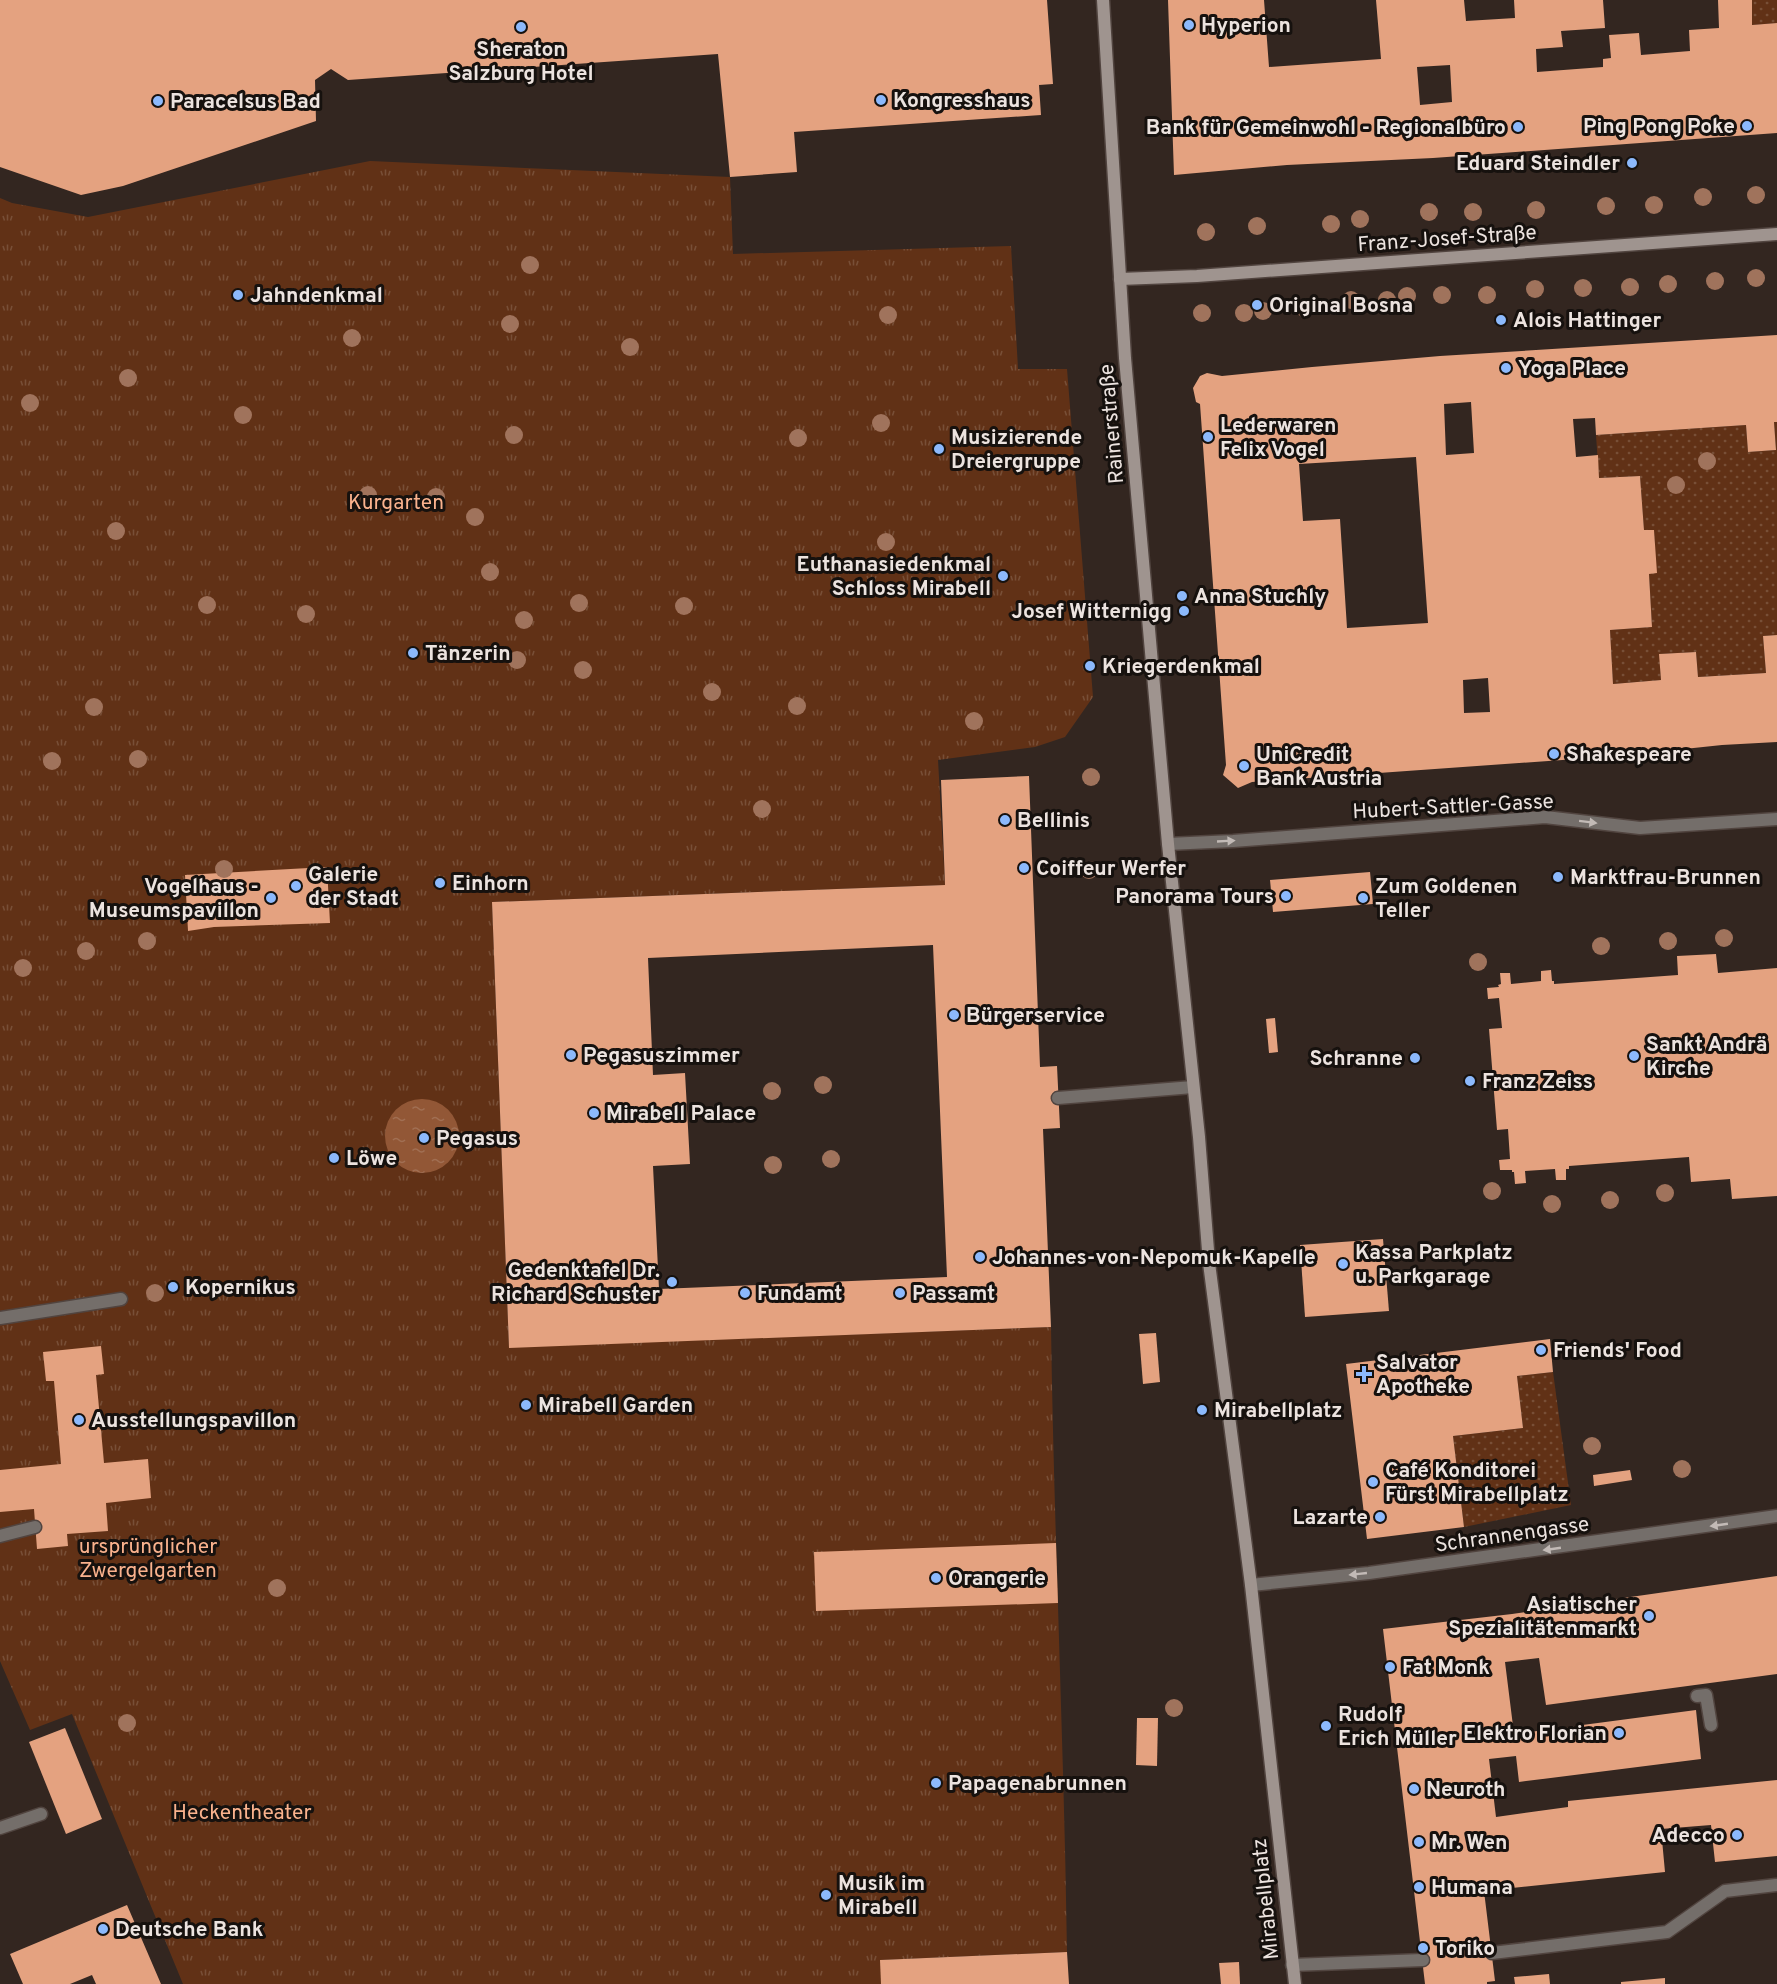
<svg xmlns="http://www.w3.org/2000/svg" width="1777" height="1984" font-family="Overpass,sans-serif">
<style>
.grass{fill:url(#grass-dots)}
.park{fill:url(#park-tufts)}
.water{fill:url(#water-ripples)}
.building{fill:#e4a280;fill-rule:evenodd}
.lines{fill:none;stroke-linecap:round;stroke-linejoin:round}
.lane-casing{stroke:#51443f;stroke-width:15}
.street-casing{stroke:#51443f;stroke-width:15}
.secondary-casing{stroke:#51443f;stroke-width:15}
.lane{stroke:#746e6a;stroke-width:12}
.street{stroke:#746e6a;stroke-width:12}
.secondary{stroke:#9f948f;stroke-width:12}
.tree{fill:#a0735c}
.oneway{fill:#c2bab6}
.poi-dot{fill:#8cb9fc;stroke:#16110e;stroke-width:2}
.labels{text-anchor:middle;stroke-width:6;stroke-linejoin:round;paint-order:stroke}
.poi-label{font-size:21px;font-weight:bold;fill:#ece3df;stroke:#16110e;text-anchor:start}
.street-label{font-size:21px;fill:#ece3df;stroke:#16110e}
.park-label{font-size:21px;fill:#fab28d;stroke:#16110e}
</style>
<defs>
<pattern id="grass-dots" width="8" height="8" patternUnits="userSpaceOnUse" patternTransform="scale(1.5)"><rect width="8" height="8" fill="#613116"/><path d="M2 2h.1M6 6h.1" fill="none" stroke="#784f37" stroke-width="1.8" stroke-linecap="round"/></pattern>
<pattern id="park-tufts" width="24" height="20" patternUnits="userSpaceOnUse" patternTransform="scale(1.5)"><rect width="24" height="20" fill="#613116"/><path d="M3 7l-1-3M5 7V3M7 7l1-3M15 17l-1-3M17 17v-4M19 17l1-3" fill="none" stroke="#784f37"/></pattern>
<pattern id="water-ripples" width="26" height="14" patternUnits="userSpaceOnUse" patternTransform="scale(1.5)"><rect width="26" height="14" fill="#925736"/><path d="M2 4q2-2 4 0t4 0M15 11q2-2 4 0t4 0" fill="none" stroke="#a16f53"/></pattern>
</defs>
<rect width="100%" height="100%" fill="#332620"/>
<!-- grass -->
<g class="grass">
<path d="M1752,0H1777V23L1752,25Z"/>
<path d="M1774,422H1777V635L1763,636L1766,673L1698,677L1696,652L1660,654L1661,680L1613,684L1610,630L1652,627L1649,574L1655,550L1654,530H1644L1640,476L1599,478L1596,435L1746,425L1748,452L1776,450Z"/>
<path d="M1553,1372L1571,1505L1464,1527L1453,1436L1523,1428L1517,1376Z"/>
</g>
<!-- park -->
<path class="park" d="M370,161L730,177L733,254L1011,246L1018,369H1067L1093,697L1065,737L1035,747L938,760L945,885L492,902L509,1347L1051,1327C1054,1535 1064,1744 1067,1952L881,1960V1984H183L72,1714L30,1730L0,1661V198L12,203L88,217Z"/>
<!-- water -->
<circle class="water" cx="422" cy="1136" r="37"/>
<!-- building -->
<g class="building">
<path d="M0,0H1047L1053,84L1039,85L1041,115L794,132L797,172L730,177L718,54L348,80L331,69L315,80L316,121L123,186L81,195L0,167Z"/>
<path d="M1168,0H1264L1269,67L1381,59L1376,0H1464L1466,21L1515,18L1514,0H1603L1605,28L1561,31L1563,47L1536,49L1537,72L1603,67V59L1611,58L1609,35L1639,33L1641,55L1690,51L1689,30L1719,28L1718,0H1752V25L1777,23V133L1433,158L1287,165L1174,175ZM1450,65L1452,102L1420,105L1417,67Z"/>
<path d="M1777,335V422H1774L1776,450L1748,452L1746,425L1596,435L1595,418L1573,419L1576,457L1598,455L1599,478L1640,476L1644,530H1654L1657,573L1649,574L1652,627L1610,630L1613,684L1661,680L1659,654L1696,652L1698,677L1766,673L1763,636L1777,635V742L1722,745L1618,756L1252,782L1238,788L1223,775L1226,765L1200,404L1196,402L1193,388L1200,376L1207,373L1222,376L1312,367L1440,356ZM1471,402L1474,453L1446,455L1444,404ZM1416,457L1428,623L1347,628L1340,519L1303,521L1299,464ZM1488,678L1490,712L1464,713L1463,680Z"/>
<path d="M1029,776L1040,1067L1057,1066L1060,1128L1043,1129L1051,1327L509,1348L492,902L945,885L941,780ZM933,945L947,1277L659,1289L653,1166L690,1164L685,1073L653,1075L648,958Z"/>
<path d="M327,867L330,923L214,927L188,931L185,875Z"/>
<path d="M1370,872L1373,904L1273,912L1270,880Z"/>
<path d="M1716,954L1718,973L1777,968V1196L1732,1199L1730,1179L1691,1182L1689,1157L1569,1166V1169H1566V1180H1556L1555,1169L1525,1171L1526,1183L1515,1184L1514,1172H1512V1170H1500L1499,1160L1510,1159L1508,1129L1497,1130L1489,1029L1502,1028L1499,998L1488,999L1487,988L1499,987L1498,985L1501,984L1500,973H1510L1511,984L1541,981V971L1551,970L1552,981H1554V984L1678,975L1677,956Z"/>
<path d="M1275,1018L1278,1052L1269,1053L1266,1019Z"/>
<path d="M1383,1239L1389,1311L1305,1317L1300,1245Z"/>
<path d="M1156,1333L1160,1382L1143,1384L1139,1334Z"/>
<path d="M1550,1339L1553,1372L1517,1376L1523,1428L1453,1436L1464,1527L1367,1539L1346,1364Z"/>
<path d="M101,1346L104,1374L96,1375L104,1463L148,1459L151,1498L106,1503L108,1531L67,1534L68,1546L37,1549L34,1509L0,1512V1470L61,1464L54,1381H46L43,1352Z"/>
<path d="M1630,1470L1632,1480L1594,1486L1593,1475Z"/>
<path d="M1056,1543L1058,1603L816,1611L814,1552Z"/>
<path d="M1777,1576V1674L1546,1705L1539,1658L1505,1662L1514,1734L1696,1710L1701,1759L1519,1782L1516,1756L1489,1759L1496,1817L1568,1807V1801L1777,1780V1856L1715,1862L1711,1825L1661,1829L1665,1872L1484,1891L1495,1981L1487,1982V1984H1425L1383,1629L1512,1614Z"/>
<path d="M1137,1718H1158L1157,1766L1136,1765Z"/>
<path d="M65,1728L102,1819L66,1834L29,1742Z"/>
<path d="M127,1905L161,1984H96L92,1975L70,1984H23L10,1954Z"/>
<path d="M1067,1952L1069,1984H881L880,1960Z"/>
<path d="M1239,1962L1240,1984H1221L1219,1963Z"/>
<path d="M1549,1974L1550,1984H1515L1514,1977Z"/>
<path d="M1665,1978V1984H1621V1982Z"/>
</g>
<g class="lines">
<!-- lane casing -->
<g class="lane-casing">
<g id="lane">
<path d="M1058,1098L1193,1087"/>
<path d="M0,1318L121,1299"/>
<path d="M0,1536L35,1527"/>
<path d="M0,1828L41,1814"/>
<path d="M1492,1953L1667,1932L1725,1891L1776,1885"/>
<path d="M1292,1965L1423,1960"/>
</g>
</g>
<!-- street casing -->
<g class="street-casing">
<g id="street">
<path d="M1168,844L1233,841L1545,817L1640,828L1777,819"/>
<path d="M1251,1585L1369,1573L1777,1516"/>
<path d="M1697,1696L1706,1695L1711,1725"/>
</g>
</g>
<!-- secondary casing -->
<g class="secondary-casing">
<g id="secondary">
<path d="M1103,0L1125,358L1168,844L1199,1137L1209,1263L1251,1585L1295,1984"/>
<path d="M1120,279L1197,276L1777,234"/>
</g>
</g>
<!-- lane -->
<use href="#lane" class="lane"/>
<!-- street -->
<use href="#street" class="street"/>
<!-- secondary -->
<use href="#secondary" class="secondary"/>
</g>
<!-- trees -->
<g class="tree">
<circle cx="1756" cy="195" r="9"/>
<circle cx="1703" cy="197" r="9"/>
<circle cx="1654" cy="205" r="9"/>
<circle cx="1606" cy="206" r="9"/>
<circle cx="1536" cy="210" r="9"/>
<circle cx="1429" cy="212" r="9"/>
<circle cx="1473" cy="212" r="9"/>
<circle cx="1360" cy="219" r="9"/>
<circle cx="1331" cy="224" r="9"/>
<circle cx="1257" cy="226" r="9"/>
<circle cx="1206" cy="232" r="9"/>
<circle cx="530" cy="265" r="9"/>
<circle cx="1756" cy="278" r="9"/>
<circle cx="1715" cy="281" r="9"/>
<circle cx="1668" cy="284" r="9"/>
<circle cx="1630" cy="287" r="9"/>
<circle cx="1583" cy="288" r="9"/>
<circle cx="1535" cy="289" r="9"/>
<circle cx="1442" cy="295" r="9"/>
<circle cx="1487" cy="295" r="9"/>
<circle cx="1407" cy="296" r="9"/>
<circle cx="1351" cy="300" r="9"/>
<circle cx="1387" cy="300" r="9"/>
<circle cx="1304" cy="308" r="9"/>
<circle cx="1263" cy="311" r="9"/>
<circle cx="1202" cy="313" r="9"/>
<circle cx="1244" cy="313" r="9"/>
<circle cx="888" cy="315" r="9"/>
<circle cx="510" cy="324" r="9"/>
<circle cx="352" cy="338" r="9"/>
<circle cx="630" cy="347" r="9"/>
<circle cx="128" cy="378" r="9"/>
<circle cx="30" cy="403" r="9"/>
<circle cx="243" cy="415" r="9"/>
<circle cx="881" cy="423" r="9"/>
<circle cx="514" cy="435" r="9"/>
<circle cx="798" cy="438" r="9"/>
<circle cx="1707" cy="461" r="9"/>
<circle cx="1676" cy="485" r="9"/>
<circle cx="368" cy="495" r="9"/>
<circle cx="436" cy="497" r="9"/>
<circle cx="475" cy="517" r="9"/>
<circle cx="116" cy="531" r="9"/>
<circle cx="886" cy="542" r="9"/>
<circle cx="490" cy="572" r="9"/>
<circle cx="579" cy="603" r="9"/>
<circle cx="207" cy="605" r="9"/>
<circle cx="684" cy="606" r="9"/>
<circle cx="306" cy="614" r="9"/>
<circle cx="524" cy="620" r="9"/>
<circle cx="517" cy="660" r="9"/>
<circle cx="583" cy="670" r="9"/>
<circle cx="712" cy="692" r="9"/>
<circle cx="797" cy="706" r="9"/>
<circle cx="94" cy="707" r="9"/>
<circle cx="974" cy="721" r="9"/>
<circle cx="138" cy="759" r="9"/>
<circle cx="52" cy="761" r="9"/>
<circle cx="1091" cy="777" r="9"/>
<circle cx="762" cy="809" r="9"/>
<circle cx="224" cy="869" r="9"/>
<circle cx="1089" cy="870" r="9"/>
<circle cx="1724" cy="938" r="9"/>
<circle cx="147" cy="941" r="9"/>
<circle cx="1668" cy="941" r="9"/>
<circle cx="1601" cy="946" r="9"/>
<circle cx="86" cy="951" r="9"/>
<circle cx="1478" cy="962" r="9"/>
<circle cx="23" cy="968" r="9"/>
<circle cx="823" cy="1085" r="9"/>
<circle cx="772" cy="1091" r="9"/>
<circle cx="831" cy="1159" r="9"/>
<circle cx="773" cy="1165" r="9"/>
<circle cx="1492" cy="1191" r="9"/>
<circle cx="1665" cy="1193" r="9"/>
<circle cx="1610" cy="1200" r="9"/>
<circle cx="1552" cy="1204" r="9"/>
<circle cx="155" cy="1293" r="9"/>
<circle cx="1592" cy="1446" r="9"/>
<circle cx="1682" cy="1469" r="9"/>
<circle cx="277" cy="1588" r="9"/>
<circle cx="1174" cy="1708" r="9"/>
<circle cx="127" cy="1723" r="9"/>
</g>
<!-- one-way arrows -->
<defs><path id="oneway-solid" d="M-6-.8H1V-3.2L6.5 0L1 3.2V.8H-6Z" transform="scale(1.5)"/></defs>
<g class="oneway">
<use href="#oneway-solid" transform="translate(1588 822) rotate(7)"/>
<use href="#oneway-solid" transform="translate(1226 841) rotate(-3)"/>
<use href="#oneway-solid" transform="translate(1719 1525) rotate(172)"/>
<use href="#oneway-solid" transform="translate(1552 1549) rotate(172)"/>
<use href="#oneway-solid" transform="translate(1358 1574) rotate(174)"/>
</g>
<!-- markers -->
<g class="poi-dot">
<circle cx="1189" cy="25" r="6"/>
<circle cx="521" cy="27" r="6"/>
<circle cx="881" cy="100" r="6"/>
<circle cx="158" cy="101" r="6"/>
<circle cx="1747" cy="126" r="6"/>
<circle cx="1518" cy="127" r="6"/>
<circle cx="1632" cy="163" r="6"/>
<circle cx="238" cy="295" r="6"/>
<circle cx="1257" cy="305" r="6"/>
<circle cx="1501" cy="320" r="6"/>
<circle cx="1506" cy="368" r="6"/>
<circle cx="1208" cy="437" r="6"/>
<circle cx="939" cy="449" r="6"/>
<circle cx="1003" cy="576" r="6"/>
<circle cx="1182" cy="596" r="6"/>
<circle cx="1184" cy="611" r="6"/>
<circle cx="413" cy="653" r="6"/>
<circle cx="1090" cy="666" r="6"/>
<circle cx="1554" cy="754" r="6"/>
<circle cx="1244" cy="766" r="6"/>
<circle cx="1005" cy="820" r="6"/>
<circle cx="1024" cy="868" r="6"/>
<circle cx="1558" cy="877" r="6"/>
<circle cx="440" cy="883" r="6"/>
<circle cx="296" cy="886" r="6"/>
<circle cx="1286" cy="896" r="6"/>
<circle cx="271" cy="898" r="6"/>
<circle cx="1363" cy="898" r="6"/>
<circle cx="954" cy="1015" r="6"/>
<circle cx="571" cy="1055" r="6"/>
<circle cx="1634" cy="1056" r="6"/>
<circle cx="1415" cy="1058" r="6"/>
<circle cx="1470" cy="1081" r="6"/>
<circle cx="594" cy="1113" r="6"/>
<circle cx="424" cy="1138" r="6"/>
<circle cx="334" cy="1158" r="6"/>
<circle cx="980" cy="1257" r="6"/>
<circle cx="1343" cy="1264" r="6"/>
<circle cx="672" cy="1282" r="6"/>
<circle cx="173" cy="1287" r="6"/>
<circle cx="745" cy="1293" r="6"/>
<circle cx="900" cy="1293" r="6"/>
<circle cx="1541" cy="1350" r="6"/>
<path d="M1361 1365h6v6h6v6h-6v6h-6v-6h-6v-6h6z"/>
<circle cx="526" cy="1405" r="6"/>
<circle cx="1202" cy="1410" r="6"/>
<circle cx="79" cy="1420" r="6"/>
<circle cx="1373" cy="1482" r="6"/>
<circle cx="1380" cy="1517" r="6"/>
<circle cx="936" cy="1578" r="6"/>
<circle cx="1649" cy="1616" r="6"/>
<circle cx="1390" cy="1667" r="6"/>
<circle cx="1326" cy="1726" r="6"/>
<circle cx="1619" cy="1733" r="6"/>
<circle cx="936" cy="1783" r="6"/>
<circle cx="1414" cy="1789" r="6"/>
<circle cx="1737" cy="1835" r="6"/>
<circle cx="1419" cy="1842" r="6"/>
<circle cx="1419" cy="1887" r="6"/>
<circle cx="826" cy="1895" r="6"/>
<circle cx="103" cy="1929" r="6"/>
<circle cx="1423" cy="1948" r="6"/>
</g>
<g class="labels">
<!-- poi labels -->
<g class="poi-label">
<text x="1201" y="32">Hyperion</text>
<text x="521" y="56" text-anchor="middle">Sheraton<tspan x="521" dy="24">Salzburg Hotel</tspan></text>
<text x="893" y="107">Kongresshaus</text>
<text x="170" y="108">Paracelsus Bad</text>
<text x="1735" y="133" text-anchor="end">Ping Pong Poke</text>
<text x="1506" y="134" text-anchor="end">Bank für Gemeinwohl - Regionalbüro</text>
<text x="1620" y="170" text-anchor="end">Eduard Steindler</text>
<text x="250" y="302">Jahndenkmal</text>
<text x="1269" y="312">Original Bosna</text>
<text x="1513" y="327">Alois Hattinger</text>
<text x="1518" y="375">Yoga Place</text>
<text x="1220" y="432">Lederwaren<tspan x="1220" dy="24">Felix Vogel</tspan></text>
<text x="951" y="444">Musizierende<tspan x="951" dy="24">Dreiergruppe</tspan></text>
<text x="991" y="571" text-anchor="end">Euthanasiedenkmal<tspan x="991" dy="24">Schloss Mirabell</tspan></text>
<text x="1194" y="603">Anna Stuchly</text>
<text x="1172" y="618" text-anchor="end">Josef Witternigg</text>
<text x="425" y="660">Tänzerin</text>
<text x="1102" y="673">Kriegerdenkmal</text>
<text x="1256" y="761">UniCredit<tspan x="1256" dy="24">Bank Austria</tspan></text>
<text x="1566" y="761">Shakespeare</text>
<text x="1017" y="827">Bellinis</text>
<text x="1036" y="875">Coiffeur Werfer</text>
<text x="308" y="881">Galerie<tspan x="308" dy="24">der Stadt</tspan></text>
<text x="1570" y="884">Marktfrau-Brunnen</text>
<text x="452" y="890">Einhorn</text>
<text x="259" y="893" text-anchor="end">Vogelhaus -<tspan x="259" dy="24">Museumspavillon</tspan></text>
<text x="1375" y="893">Zum Goldenen<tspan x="1375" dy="24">Teller</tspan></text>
<text x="1274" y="903" text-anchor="end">Panorama Tours</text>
<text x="966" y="1022">Bürgerservice</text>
<text x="1646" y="1051">Sankt Andrä<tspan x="1646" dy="24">Kirche</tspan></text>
<text x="583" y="1062">Pegasuszimmer</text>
<text x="1403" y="1065" text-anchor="end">Schranne</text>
<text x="1482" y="1088">Franz Zeiss</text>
<text x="606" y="1120">Mirabell Palace</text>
<text x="436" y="1145">Pegasus</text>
<text x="346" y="1165">Löwe</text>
<text x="1355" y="1259">Kassa Parkplatz<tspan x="1355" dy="24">u. Parkgarage</tspan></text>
<text x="992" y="1264">Johannes-von-Nepomuk-Kapelle</text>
<text x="660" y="1277" text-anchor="end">Gedenktafel Dr.<tspan x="660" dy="24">Richard Schuster</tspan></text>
<text x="185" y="1294">Kopernikus</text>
<text x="757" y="1300">Fundamt</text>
<text x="912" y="1300">Passamt</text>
<text x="1553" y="1357">Friends' Food</text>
<text x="1376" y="1369">Salvator<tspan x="1376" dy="24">Apotheke</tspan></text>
<text x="538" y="1412">Mirabell Garden</text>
<text x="1214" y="1417">Mirabellplatz</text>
<text x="91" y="1427">Ausstellungspavillon</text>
<text x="1385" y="1477">Café Konditorei<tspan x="1385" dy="24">Fürst Mirabellplatz</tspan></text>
<text x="1368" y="1524" text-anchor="end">Lazarte</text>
<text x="948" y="1585">Orangerie</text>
<text x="1637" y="1611" text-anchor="end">Asiatischer<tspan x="1637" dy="24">Spezialitätenmarkt</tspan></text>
<text x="1402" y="1674">Fat Monk</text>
<text x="1338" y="1721">Rudolf<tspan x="1338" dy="24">Erich Müller</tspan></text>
<text x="1607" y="1740" text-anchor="end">Elektro Florian</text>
<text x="948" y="1790">Papagenabrunnen</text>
<text x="1426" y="1796">Neuroth</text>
<text x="1725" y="1842" text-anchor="end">Adecco</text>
<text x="1431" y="1849">Mr. Wen</text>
<text x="838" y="1890">Musik im<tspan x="838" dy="24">Mirabell</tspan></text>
<text x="1431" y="1894">Humana</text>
<text x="115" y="1936">Deutsche Bank</text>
<text x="1435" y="1955">Toriko</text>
</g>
<!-- street labels -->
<g class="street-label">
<text transform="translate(1447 238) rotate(-4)" y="7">Franz-Josef-Straße</text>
<text transform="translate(1111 424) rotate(-95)" y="7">Rainerstraße</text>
<text transform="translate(1453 806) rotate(-3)" y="7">Hubert-Sattler-Gasse</text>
<text transform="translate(1512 1534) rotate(-8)" y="7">Schrannengasse</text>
<text transform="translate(1265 1899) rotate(-96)" y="7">Mirabellplatz</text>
</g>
<!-- park labels -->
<g class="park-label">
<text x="396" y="509">Kurgarten</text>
<text x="148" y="1553">ursprünglicher<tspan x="148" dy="24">Zwergelgarten</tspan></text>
<text x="242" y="1819">Heckentheater</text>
</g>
</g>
</svg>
